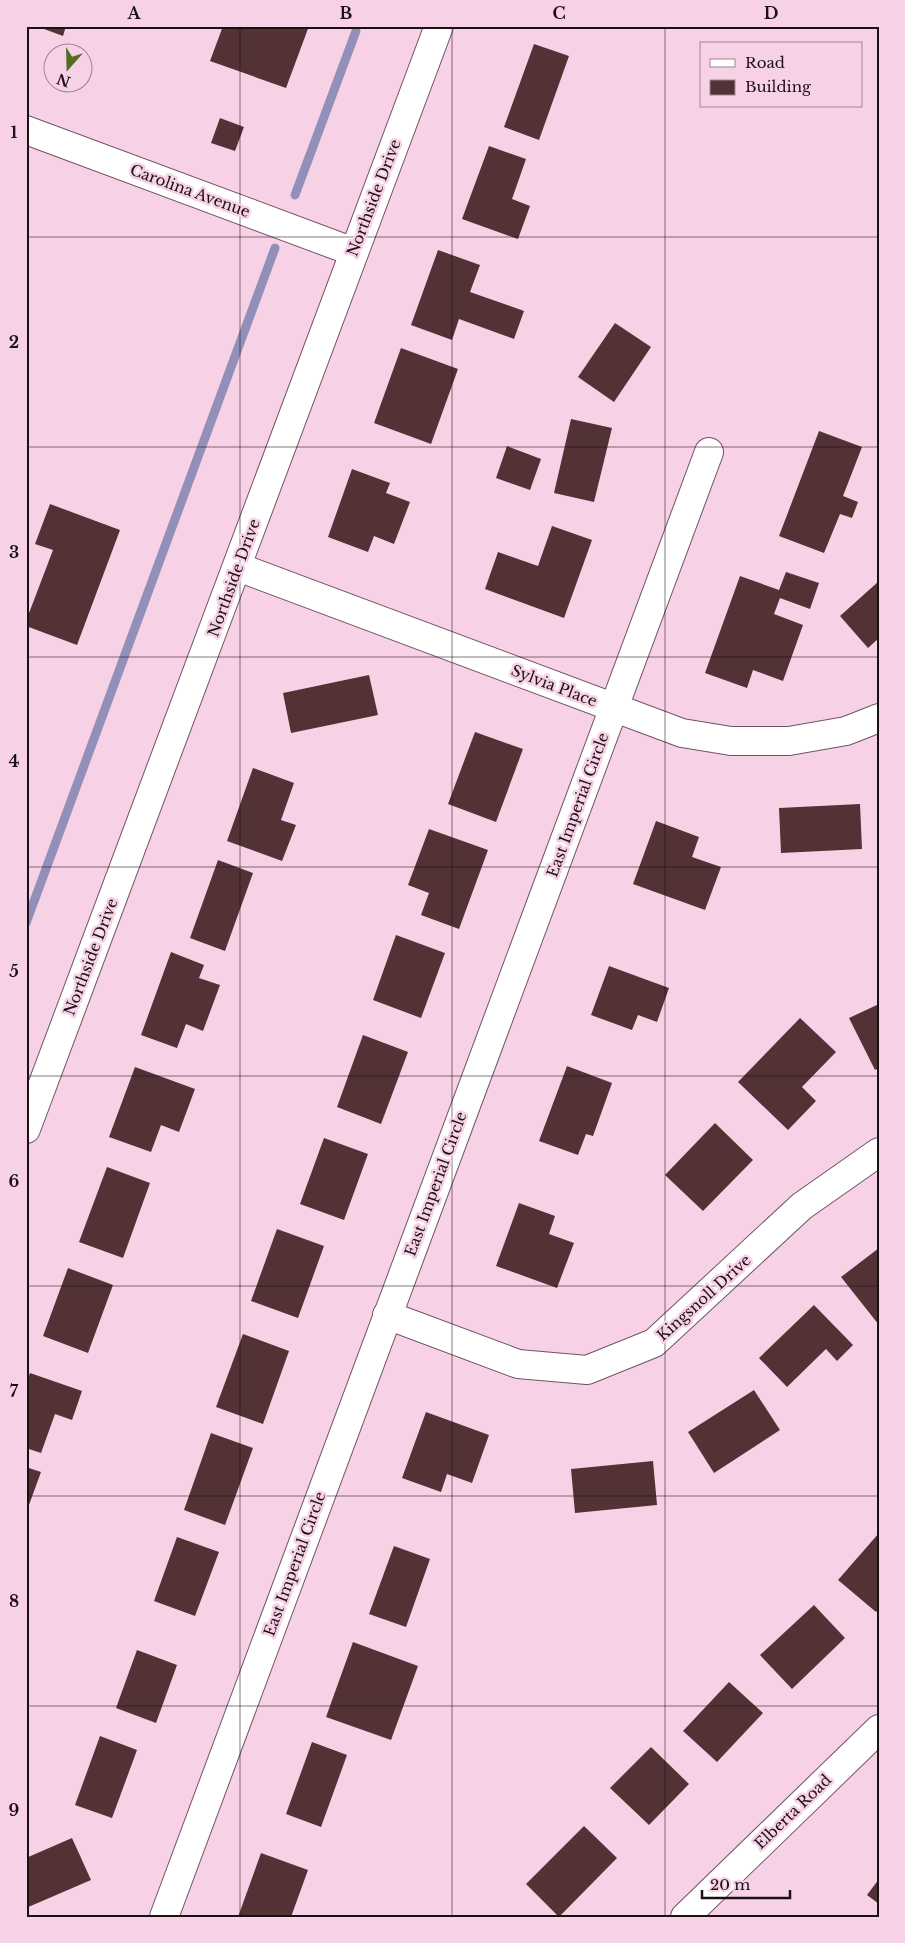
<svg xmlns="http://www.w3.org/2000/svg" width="905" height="1943" font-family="'Libre Baskerville',serif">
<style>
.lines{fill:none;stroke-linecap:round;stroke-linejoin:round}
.stream{stroke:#9290b8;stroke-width:9}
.building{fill:#523235}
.minor-casing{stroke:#715364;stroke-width:30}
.minor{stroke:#fff;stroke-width:28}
.grid{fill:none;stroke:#1c1017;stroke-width:1;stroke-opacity:0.55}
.labels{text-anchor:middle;stroke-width:5;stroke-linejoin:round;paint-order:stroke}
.street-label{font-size:15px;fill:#1c1017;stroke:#f7d2e6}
.neatline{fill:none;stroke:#1c1017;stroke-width:2}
.grid-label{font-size:16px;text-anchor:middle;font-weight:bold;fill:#1c1017}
</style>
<rect width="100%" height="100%" fill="#f7d2e6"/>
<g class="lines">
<!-- stream -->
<g class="stream">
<path d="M295,195L356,31"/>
<path d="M26,923L275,248"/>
</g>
</g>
<!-- building -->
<g class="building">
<path d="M36,26H66L63,36Z"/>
<path d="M223,26H309L286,88L210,61Z"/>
<path d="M534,44L569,56L539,140L504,127Z"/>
<path d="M220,118L244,127L235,151L211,143Z"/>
<path d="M489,146L526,159L512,199L530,206L518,239L462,219Z"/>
<path d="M438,250L480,265L470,292L524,311L514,339L459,319L452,340L411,325Z"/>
<path d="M615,323L651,347L614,402L578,377Z"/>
<path d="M401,348L458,369L431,444L374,423Z"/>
<path d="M571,419L612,428L594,502L554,493Z"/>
<path d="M819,431L862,447L843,496L858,502L852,518L840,514L824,553L779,536Z"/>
<path d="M507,446L541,459L530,490L496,478Z"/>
<path d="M352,469L390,483L386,493L410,502L394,544L374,536L368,552L328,537Z"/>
<path d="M50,504L120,530L77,645L26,626V621L53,550L35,544Z"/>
<path d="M552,526L592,540L564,618L485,589L498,552L538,566Z"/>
<path d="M786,572L819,583L810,609L780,598L774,614L803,625L783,681L753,670L747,688L705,673L740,576L779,590Z"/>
<path d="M879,581V638L868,648L840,616Z"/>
<path d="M369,675L378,715L291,733L283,693Z"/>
<path d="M475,732L523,749L496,822L448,804Z"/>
<path d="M253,768L294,783L281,820L296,825L282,861L227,841Z"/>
<path d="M860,804L862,849L781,853L779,808Z"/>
<path d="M656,821L699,837L692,857L721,867L705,910L633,884Z"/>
<path d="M429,829L488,850L459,929L421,915L429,893L408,885Z"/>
<path d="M218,860L253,873L225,951L190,938Z"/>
<path d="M396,935L445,953L421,1018L373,1000Z"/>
<path d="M171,952L204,965L199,978L220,985L203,1031L186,1024L177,1048L141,1035Z"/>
<path d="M609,966L669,988L657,1022L638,1015L632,1030L591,1015Z"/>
<path d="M879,1004V1068L875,1070L849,1018Z"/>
<path d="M800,1018L836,1052L802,1087L816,1101L788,1130L738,1082Z"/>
<path d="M363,1035L408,1052L381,1124L337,1107Z"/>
<path d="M567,1066L612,1083L593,1136L586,1134L578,1155L539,1141Z"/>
<path d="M135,1067L195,1089L179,1132L161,1125L151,1152L109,1137Z"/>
<path d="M715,1123L753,1160L703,1211L665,1175Z"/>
<path d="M324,1138L368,1154L344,1220L300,1204Z"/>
<path d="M107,1167L150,1183L123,1258L79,1242Z"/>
<path d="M519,1203L555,1216L549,1234L574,1243L557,1288L496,1266Z"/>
<path d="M277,1229L324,1246L298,1318L251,1301Z"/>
<path d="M879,1248V1325L841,1277Z"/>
<path d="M68,1268L113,1285L88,1353L43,1336Z"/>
<path d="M814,1305L853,1345L837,1361L826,1349L787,1387L759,1358Z"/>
<path d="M243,1334L289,1351L263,1424L216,1407Z"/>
<path d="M30,1373L82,1391L72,1420L55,1414L41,1453L26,1448V1384Z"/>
<path d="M754,1390L780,1430L714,1473L688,1432Z"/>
<path d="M426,1412L489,1435L472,1483L447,1474L441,1492L402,1478Z"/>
<path d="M211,1433L253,1448L225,1525L184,1510Z"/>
<path d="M653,1461L657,1505L575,1513L571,1469Z"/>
<path d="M26,1467L41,1472L26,1513Z"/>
<path d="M879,1533V1608L876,1612L838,1580Z"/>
<path d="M177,1537L219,1552L195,1616L154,1601Z"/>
<path d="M394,1546L430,1559L406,1627L369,1614Z"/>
<path d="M814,1605L845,1638L792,1689L760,1655Z"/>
<path d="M353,1642L418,1666L391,1740L326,1717Z"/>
<path d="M137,1650L177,1665L156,1723L116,1708Z"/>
<path d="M729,1682L763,1713L717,1762L683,1731Z"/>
<path d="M100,1736L137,1750L112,1818L75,1805Z"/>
<path d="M312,1742L347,1755L321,1827L286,1814Z"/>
<path d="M651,1747L689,1784L649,1825L610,1788Z"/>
<path d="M584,1826L617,1858L559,1917L526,1884Z"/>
<path d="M72,1838L91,1880L26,1908V1858Z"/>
<path d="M261,1853L308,1870L291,1917H238Z"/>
<path d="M879,1879V1904L867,1895Z"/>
</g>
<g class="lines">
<!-- minor casing -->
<g class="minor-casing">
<g id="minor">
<path d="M26,130L354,252"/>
<path d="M238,567L682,733L731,741H789L846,731L879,718"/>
<path d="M26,1129L439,26"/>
<path d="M387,1315L518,1364L587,1370L654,1343L802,1206L879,1152"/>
<path d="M164,1917L709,452"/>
<path d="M685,1917L879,1729"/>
</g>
</g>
<!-- minor -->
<use href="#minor" class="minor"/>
</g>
<!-- grid -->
<path class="grid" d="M240,26V1917M452,26V1917M665,26V1917M26,237H879M26,447H879M26,657H879M26,867H879M26,1076H879M26,1286H879M26,1496H879M26,1706H879"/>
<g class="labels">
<!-- street labels -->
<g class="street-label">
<text transform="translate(190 191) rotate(20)" y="5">Carolina Avenue</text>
<text transform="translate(374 198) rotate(-69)" y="5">Northside Drive</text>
<text transform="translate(234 578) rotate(-70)" y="5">Northside Drive</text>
<text transform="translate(554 686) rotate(21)" y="5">Sylvia Place</text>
<text transform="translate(578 805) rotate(-70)" y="5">East Imperial Circle</text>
<text transform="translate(91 957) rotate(-69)" y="5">Northside Drive</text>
<text transform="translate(436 1184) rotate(-70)" y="5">East Imperial Circle</text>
<text transform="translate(704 1298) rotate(-42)" y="5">Kingsnoll Drive</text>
<text transform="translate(295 1564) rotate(-70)" y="5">East Imperial Circle</text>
<text transform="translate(793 1812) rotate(-44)" y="5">Elberta Road</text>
</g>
</g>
<!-- border -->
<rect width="905" height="1943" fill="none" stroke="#f7d2e6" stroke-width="55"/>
<!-- legend -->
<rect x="700" y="42" width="162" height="65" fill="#f7d2e6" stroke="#9f8493"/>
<rect x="710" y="59" width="25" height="8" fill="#ffffff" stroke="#9f8493"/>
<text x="745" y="68" font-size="15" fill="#1c1017">Road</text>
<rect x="710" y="80" width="25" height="15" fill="#523235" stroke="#9f8493"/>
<text x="745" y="92" font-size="15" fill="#1c1017">Building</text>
<!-- north arrow -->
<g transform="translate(68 68) rotate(200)"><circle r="24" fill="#f7d2e6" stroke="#9f8493"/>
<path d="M0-4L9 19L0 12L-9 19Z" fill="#516d20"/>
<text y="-8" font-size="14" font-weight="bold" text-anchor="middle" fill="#1c1017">N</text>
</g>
<!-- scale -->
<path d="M702 1890v8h88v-8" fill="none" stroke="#1c1017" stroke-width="2.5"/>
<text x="710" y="1890" font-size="15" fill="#1c1017" stroke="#f7d2e6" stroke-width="4" paint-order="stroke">20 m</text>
<rect x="28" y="28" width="850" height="1888" class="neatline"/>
<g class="grid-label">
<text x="134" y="19">A</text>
<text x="346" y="19">B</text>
<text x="559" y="19">C</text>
<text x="771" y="19">D</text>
<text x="14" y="138">1</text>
<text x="14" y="348">2</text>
<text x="14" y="558">3</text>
<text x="14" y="767">4</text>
<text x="14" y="977">5</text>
<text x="14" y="1187">6</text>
<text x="14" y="1397">7</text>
<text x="14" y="1607">8</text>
<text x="14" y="1816">9</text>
</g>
</svg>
